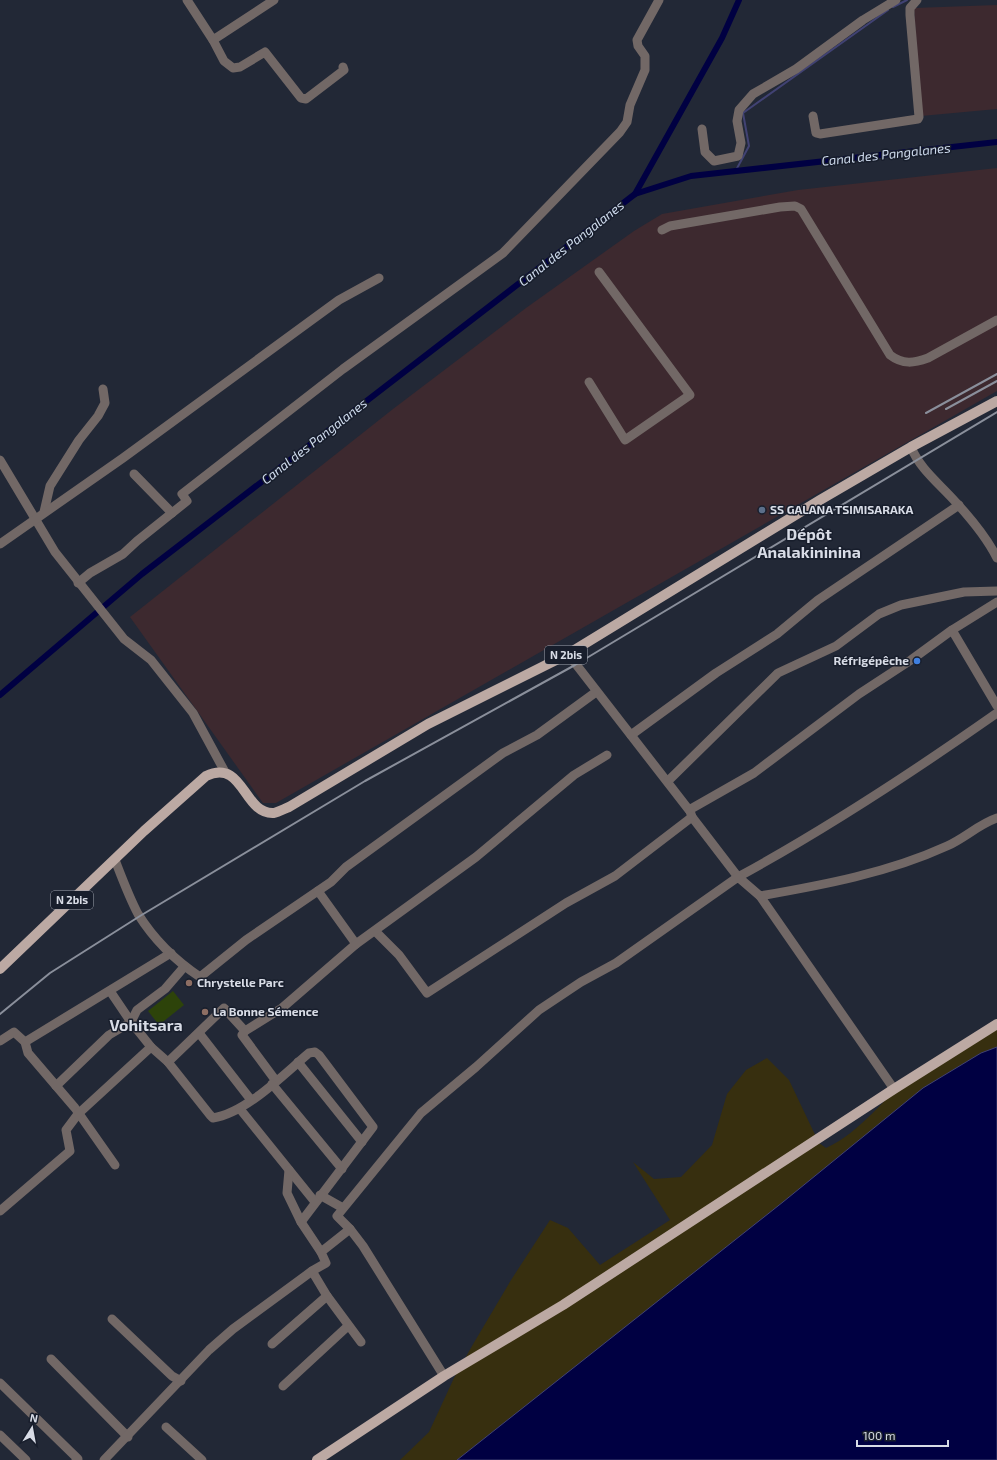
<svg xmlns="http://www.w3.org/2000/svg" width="997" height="1460" font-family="'Exo 2',sans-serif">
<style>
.industrial{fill:#3d292f}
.green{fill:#2d430a}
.sand{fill:#372f0f}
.water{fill:#000042;stroke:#414273}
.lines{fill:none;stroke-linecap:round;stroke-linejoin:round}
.stream{stroke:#414273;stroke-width:2}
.canal{stroke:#000042;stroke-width:6}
.minor{stroke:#726866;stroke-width:9}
.major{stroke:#bca9a3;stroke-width:10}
.rail{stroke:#8a8f9b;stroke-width:2}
.service-dot{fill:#5c6f8a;stroke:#181e2c;stroke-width:1.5}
.shop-dot{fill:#3f7fe0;stroke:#181e2c;stroke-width:1.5}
.education-dot{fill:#8d6e63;stroke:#181e2c;stroke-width:1.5}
.labels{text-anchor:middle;stroke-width:3;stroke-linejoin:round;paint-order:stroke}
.shield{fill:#181e2c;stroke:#9ea3ae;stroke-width:1}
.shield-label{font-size:11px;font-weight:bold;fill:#d8dce6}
.poi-label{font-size:12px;font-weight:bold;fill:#d8dce6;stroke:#181e2c;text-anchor:start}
.water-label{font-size:13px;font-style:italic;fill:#cedaed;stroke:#181e2c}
.district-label{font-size:16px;font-weight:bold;fill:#d8dce6;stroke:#181e2c}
</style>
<rect width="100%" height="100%" fill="#222836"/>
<!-- industrial -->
<g class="industrial">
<path d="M997,5V109L921,116L914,8Z"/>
<path d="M997,168V391L276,803H263L130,617L393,409L526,308L634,231L662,214L798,190Z"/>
</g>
<!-- green -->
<path class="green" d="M173,991L184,1005L159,1025L148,1011Z"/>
<!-- sand -->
<path class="sand" d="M997,1019V1047L981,1053L923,1088L783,1202L457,1460H400L429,1432L454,1378L472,1346L511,1280L550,1220L568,1228L600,1265L670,1220L633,1162L654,1179L681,1177L712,1145L727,1094L746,1070L767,1058L789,1080L819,1143L826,1148C861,1132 885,1097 914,1073C940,1051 971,1039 997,1019Z"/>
<!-- water -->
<path class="water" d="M997,1047V1460H457L783,1202L923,1088L981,1053Z"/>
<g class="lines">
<!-- stream -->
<g class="stream">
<path d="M893,7L907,0"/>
<path d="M735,172L749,146L743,113L888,10"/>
</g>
<!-- canal -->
<g class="canal">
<path d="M635,194L722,38L739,0"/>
<path d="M0,695L142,574L635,194L691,176L997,142"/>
</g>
<!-- minor -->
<g class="minor">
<path d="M187,0L213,40L274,0"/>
<path d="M213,40L224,61L233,68L240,67L265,52L301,98L306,99L344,70L343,67"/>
<path d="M813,116L816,133L820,134L918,119L919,117L910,15V8L917,0"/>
<path d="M702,129L705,152L714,161L738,156L741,143L737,121L739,110L753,94L796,69L863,20L896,0"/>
<path d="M662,230L670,226L780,207L795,206L801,209L890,355C903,365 914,363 928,358L997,320"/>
<path d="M589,382L625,440L690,395L599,272"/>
<path d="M911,447C919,467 936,481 951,497C968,515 986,536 997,558"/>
<path d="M0,460L55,552L124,639L151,660L193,713L225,772"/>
<path d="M134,474L172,513"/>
<path d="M44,512L50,486L79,440L98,416L105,403L103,389"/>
<path d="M0,544L123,458L339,300L379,278"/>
<path d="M78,583L90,573L123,554L137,541L187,501L182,494L343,369L503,253L620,132L627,122L630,105L645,70V56L638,46L637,40L659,0"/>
<path d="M952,630L997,706"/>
<path d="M568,654L689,810L754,773L859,694L911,660L952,630L997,602"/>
<path d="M631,735L716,673L777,634L818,600L959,505"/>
<path d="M668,781L778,673L836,646L879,614L901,605L964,592L997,591"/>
<path d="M690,811L692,817L738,877C828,828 913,772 997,713"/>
<path d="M115,860C122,878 129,897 138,914C153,938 176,961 200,977L246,940L331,882L346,867L503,753L537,735L596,692"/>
<path d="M318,891L356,944"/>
<path d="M760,896L894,1089"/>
<path d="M375,931L399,955L427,993L566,903L615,876L692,817"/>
<path d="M184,967L165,989L137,1010L131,1022L151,1047L168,1062L210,1115L213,1118C246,1113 284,1074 309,1053L315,1052L319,1055L373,1127L301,1222"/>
<path d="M199,1033L251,1100"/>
<path d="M0,1041L14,1032L25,1042"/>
<path d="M168,1062L224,1008L245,1031"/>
<path d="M298,1062L362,1142"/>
<path d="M276,1081L242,1035L245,1031L282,1008L356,944L476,857L574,775L607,755"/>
<path d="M272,1084L342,1169"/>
<path d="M56,1086L109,1035L131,1022L110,991"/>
<path d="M240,1109L315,1202"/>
<path d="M115,1165L75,1108L28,1053L25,1042L171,953"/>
<path d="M289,1170L287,1193L301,1222L321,1252"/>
<path d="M320,1195L343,1208"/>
<path d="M0,1211L70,1151L66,1130L78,1114L151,1047"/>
<path d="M350,1229L363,1246L444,1376"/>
<path d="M312,1271L327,1296L361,1342"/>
<path d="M112,1319L172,1376L181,1381"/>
<path d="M272,1344L327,1296"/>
<path d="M51,1359L128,1437"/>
<path d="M0,1383L78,1459L76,1460"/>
<path d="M283,1386L348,1326"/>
<path d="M166,1427L202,1460"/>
<path d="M0,1435L26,1460"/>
<path d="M104,1460L209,1350L233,1329L312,1271L326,1263L321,1252L350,1229L337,1216L421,1113L476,1067L539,1010L581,982L616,963L738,877L760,896C823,885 888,873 947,846C965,838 979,824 997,818"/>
</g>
<!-- major -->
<g class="major">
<path d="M0,969L144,831L206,776C244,758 243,815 274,813C278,812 284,809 289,807L428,724L568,654L820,500L911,447L997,401"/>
<path d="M317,1460L444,1376L563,1305L894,1089L997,1024"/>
</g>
<!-- rail -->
<g class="rail">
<path d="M946,409L997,381"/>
<path d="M926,413L997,374"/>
<path d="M0,1014L50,973L140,916L365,781L575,665L997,412"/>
</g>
</g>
<!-- markers -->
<circle class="service-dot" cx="762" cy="510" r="4"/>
<circle class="shop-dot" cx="917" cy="661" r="4"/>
<g class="education-dot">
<circle cx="189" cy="983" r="4"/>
<circle cx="205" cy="1012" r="4"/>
</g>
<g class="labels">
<!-- shield labels -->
<g class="shield">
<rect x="545" y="646" width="42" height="18" rx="3"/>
<rect x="51" y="891" width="42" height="18" rx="3"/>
</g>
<g class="shield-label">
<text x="566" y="659">N 2bis</text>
<text x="72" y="904">N 2bis</text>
</g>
<!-- poi labels -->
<g class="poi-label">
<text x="770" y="514">SS GALANA TSIMISARAKA</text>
<text x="909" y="665" text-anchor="end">Réfrigépêche</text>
<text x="197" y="987">Chrystelle Parc</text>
<text x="213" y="1016">La Bonne Sémence</text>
</g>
<!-- water labels -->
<g class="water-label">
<text transform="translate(886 154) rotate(-6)" y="5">Canal des Pangalanes</text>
<text transform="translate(571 243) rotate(-38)" y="5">Canal des Pangalanes</text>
<text transform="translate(314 441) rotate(-38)" y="5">Canal des Pangalanes</text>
</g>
<!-- district labels -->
<g class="district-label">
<text x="809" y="540">Dépôt<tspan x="809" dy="18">Analakininina</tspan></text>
<text x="146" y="1031">Vohitsara</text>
</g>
</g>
<!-- north arrow -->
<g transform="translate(32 1428) rotate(11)" stroke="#181e2c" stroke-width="3" paint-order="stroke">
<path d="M0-3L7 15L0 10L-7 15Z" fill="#d8dce6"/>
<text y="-6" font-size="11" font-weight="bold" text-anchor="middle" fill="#d8dce6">N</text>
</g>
<!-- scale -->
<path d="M857 1440v6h91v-6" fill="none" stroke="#d8dce6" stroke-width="2"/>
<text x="863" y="1440" font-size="12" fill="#d8dce6" stroke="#181e2c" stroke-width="3" paint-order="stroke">100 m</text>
</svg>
